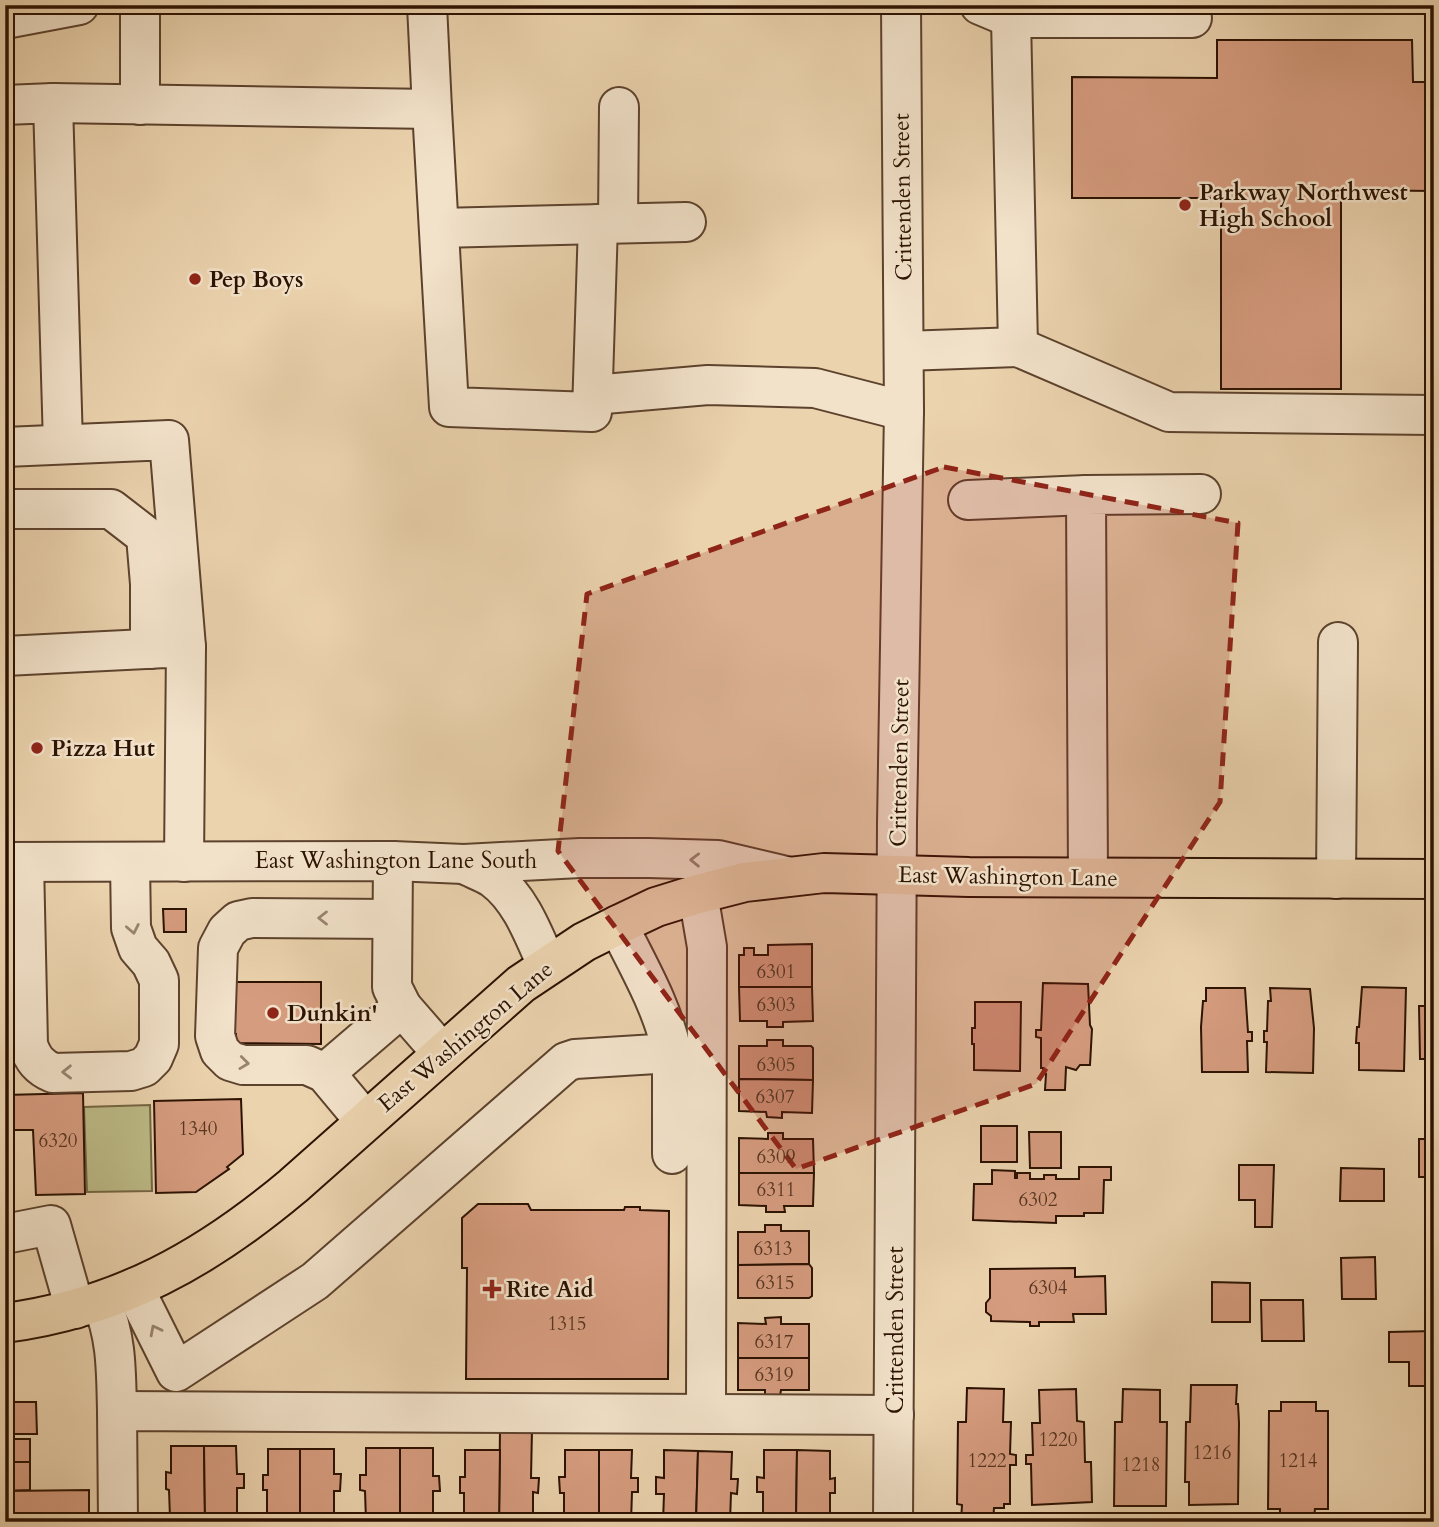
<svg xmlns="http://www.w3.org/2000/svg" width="1439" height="1527" font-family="Cardo,serif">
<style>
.green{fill:#bcbb87;stroke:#746644;stroke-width:2}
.building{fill:#d69c7f;stroke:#2c1202;stroke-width:2}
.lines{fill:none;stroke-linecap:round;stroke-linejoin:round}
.minor-casing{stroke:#5c422d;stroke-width:42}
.major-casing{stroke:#2c1202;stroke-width:42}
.minor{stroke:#f2e2ca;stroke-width:38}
.major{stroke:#ebd3ae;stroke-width:38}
.oneway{stroke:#998470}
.marked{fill:#8f2418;fill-opacity:0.2;stroke:#8f2418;stroke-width:5;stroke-dasharray:14 9;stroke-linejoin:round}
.poi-dot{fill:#8f2418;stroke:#f2e2ca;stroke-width:2.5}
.labels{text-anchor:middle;stroke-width:5;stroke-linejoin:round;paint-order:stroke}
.number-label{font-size:19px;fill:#563421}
.poi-label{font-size:23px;font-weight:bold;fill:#2c1202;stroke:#f2e2ca;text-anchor:start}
.street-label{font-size:23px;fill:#2c1202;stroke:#f2e2ca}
</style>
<rect width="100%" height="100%" fill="#ebd3ae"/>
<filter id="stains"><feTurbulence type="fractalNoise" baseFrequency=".00286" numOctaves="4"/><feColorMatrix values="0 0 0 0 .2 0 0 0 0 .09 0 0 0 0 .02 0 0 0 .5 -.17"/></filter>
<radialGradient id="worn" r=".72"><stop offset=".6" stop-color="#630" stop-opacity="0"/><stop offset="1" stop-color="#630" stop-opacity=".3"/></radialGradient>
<!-- green -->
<path class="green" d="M150,1105L152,1191L87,1192L84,1107Z"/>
<!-- building -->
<g class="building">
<path d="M1217,40H1412L1413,82H1434V191L1341,190V389H1221V198H1072V77L1217,78Z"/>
<path d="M163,909H186V932H164Z"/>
<path d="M812,944V987H739V955H744V948H754V955H768V945Z"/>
<path d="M236,982H321V1044L236,1043V1034H231Z"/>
<path d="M1043,983L1088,984L1090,1025L1092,1029L1090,1065H1080L1076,1070L1066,1067L1065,1090H1045L1046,1074H1043V1068H1041V1038L1036,1037V1030H1041Z"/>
<path d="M739,987H812L813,1021L783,1022V1027H767V1021H740Z"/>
<path d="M1362,987L1406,988L1404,1071L1359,1070V1043H1356L1357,1027H1359Z"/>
<path d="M1206,988H1245L1248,1032H1252V1041H1247L1248,1072H1202L1201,1027L1203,1001H1206Z"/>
<path d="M1270,988L1310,989L1314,1028L1313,1073L1266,1072L1267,1042H1264V1031H1267L1268,1001H1271Z"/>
<path d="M1432,996L1434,1059H1420L1419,1006H1432Z"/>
<path d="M975,1002H1021L1020,1071L974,1070V1044H972V1028H975Z"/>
<path d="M767,1040H783V1046H811L813,1048V1080L739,1079V1046H767Z"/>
<path d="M739,1079L813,1080L812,1113L782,1112V1118L767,1117L766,1112L739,1111Z"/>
<path d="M83,1093L85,1194L36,1195L33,1130H5V1095Z"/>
<path d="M241,1099L243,1154L227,1167L229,1169L196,1192L156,1193L154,1101Z"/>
<rect x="981" y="1126" width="36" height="36"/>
<path d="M1029,1132H1061V1168H1030Z"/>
<path d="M768,1133H783V1139H813L814,1173H739V1138L768,1139Z"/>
<rect x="1419" y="1139" width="15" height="38"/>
<path d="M1239,1165H1274L1272,1227H1255V1200H1239Z"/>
<path d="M1079,1167H1111V1180H1104L1103,1213H1084V1216H1056V1223L973,1220L974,1184H992V1170L1015,1171V1178H1017V1173H1030V1179H1044V1175H1056V1179H1079Z"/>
<path d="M1341,1168L1384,1169V1201H1340Z"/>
<path d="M739,1173H814L813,1206H784L785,1212H766V1206L739,1205Z"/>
<path d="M478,1204H528L531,1210H624L625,1207H640V1210L669,1211L668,1379H466L467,1268H462V1218Z"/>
<path d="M765,1225H781V1231H809V1264L738,1265V1232H765Z"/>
<path d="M1375,1257L1376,1299H1342L1341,1258Z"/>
<path d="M809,1264L812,1268V1296L809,1298H738V1265Z"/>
<path d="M1075,1268V1277L1105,1276L1106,1314H1073L1074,1322H1039V1326H1030V1322L991,1321V1316L986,1312V1303L990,1298V1269Z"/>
<path d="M1212,1282L1250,1283V1322H1212Z"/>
<path d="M1261,1300H1303L1304,1341H1262Z"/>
<path d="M781,1317V1324H809V1358H738V1323L766,1324L765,1318Z"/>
<path d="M1434,1331V1386H1409V1362H1389V1332Z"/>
<path d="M738,1358H809V1390H781L780,1396L765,1395V1390H738Z"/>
<path d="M1191,1385H1237L1236,1404H1238L1239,1423L1238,1504L1189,1505V1482H1185L1186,1422H1190Z"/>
<path d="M967,1388L1004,1389L1003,1422H1011L1010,1454L1016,1455V1465H1010V1504H1004V1508H994L993,1522H961L962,1505L957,1504L958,1422H966Z"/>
<path d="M1076,1389L1077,1421L1084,1422L1085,1462H1091L1092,1502L1032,1505L1031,1464H1026V1455H1033L1032,1423H1040L1039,1390Z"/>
<path d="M1123,1389L1160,1390V1422H1167L1166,1506H1114L1115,1422H1122Z"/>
<path d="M5,1402H36L37,1434H5Z"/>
<path d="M1281,1402H1316V1411H1328V1509H1315L1314,1518L1280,1517V1509H1268L1269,1411H1281Z"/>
<path d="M500,1428L532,1429L531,1478H539L538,1493L533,1492V1522H499Z"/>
<rect x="5" y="1439" width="25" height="23"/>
<path d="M171,1446H204L205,1518H170L169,1490L166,1489V1472L171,1473Z"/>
<path d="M204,1446H236L237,1474H244V1488H237V1518H205Z"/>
<path d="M366,1448H400V1521H366L365,1491L360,1490V1475H366Z"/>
<path d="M400,1448H433V1476H439L440,1491H433V1520L400,1521Z"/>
<path d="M268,1449H300V1520H267V1490H263V1475H268Z"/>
<path d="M300,1449H334V1474H341L340,1491H334V1521L300,1520Z"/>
<path d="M465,1450H500L499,1522L464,1521V1493H460V1477H465Z"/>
<path d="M565,1450H599V1522H564V1493H560L559,1477H565Z"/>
<path d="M599,1450H632L631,1478H638V1492H632L631,1522H599Z"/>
<path d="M664,1450L698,1451L696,1522H663L664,1494H656V1477L664,1478Z"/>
<path d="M764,1450H797L796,1522H763V1492H757V1477L764,1478Z"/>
<path d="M797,1450L830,1451V1479L835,1478V1493H830V1522H796Z"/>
<path d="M698,1451L732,1452L731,1479H738L737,1494L731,1493L730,1522H696Z"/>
<path d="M5,1462H30V1490L5,1491Z"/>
<path d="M89,1490V1519L5,1520V1491Z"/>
</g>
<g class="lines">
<!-- minor casing -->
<g class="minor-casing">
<g id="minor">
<path d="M980,5L1011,18H1192"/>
<path d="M5,19L79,5"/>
<path d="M53,103L432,109L427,5"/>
<path d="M5,105L53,103L63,444"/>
<path d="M140,105V5"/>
<path d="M432,109L449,407L592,412L598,224"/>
<path d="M618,223L619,107"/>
<path d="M439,228L686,222"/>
<path d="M1018,347L1169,412L1434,415"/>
<path d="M904,351L1018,347L1011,18"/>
<path d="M593,395L708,385L815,388L904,411"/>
<path d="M5,447L169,440L186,647"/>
<path d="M968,500L1086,495"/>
<path d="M5,509H111L146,536L150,584V649"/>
<path d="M5,656L186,647L184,862"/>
<path d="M393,861L392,987L402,1007L442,1053"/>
<path d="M5,862L393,861L464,864L580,858H649L718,860L786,876"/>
<path d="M24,862L28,1045C33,1059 39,1067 53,1073L131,1071L144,1067L153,1058L159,1044V980L151,963L138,948L131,928L130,862"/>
<path d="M464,864C473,869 486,873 494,879C521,899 534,936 547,965"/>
<path d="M1088,877L1086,495L1201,494"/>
<path d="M1336,879L1338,642"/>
<path d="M698,894L707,947L706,1412"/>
<path d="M672,1053V1154"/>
<path d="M325,1073L402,1007"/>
<path d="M365,1121L325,1073L307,1065H243L230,1061L220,1051L215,1036L218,948L227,931L238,921L252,918L391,919"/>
<path d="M5,1234L51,1225L75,1309"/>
<path d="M134,1288L176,1372L315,1281L566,1062L575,1059L672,1053C663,1007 638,966 618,925"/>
<path d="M101,1301C117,1337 116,1372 117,1411"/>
<path d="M118,1522L117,1411L894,1415"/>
<path d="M893,1522L897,823L904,411L901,5"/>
</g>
</g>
<!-- major casing -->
<g class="major-casing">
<path id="major" d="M5,1323C119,1308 206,1259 293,1186L521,984L584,942L618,925L656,907L698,894L745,882L824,873L969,877L1434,879"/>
</g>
<!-- minor -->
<use href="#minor" class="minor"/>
<!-- major -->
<use href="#major" class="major"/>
</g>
<!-- one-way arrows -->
<defs><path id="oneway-chevron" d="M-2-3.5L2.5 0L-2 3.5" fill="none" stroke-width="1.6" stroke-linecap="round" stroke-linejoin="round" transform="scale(1.75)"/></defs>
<g class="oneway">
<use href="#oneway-chevron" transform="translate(695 860) rotate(-179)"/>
<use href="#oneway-chevron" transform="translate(323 918) rotate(-180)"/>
<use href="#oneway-chevron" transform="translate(133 929) rotate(79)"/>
<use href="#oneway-chevron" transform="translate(244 1063) rotate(7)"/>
<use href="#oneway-chevron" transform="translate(67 1072) rotate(179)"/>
<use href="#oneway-chevron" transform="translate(155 1330) rotate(-117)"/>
</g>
<!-- marked area -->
<path class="marked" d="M944,467L1238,523L1220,802L1036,1084L796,1169L558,851L587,594Z"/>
<!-- markers -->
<g class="poi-dot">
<circle cx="1185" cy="205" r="7"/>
<circle cx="195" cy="279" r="7"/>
<circle cx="37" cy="748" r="7"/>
<circle cx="273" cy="1013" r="7"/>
<path d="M488.5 1278.5h7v7h7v7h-7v7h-7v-7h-7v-7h7z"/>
</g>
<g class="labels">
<!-- number labels -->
<g class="number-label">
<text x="776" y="978">6301</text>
<text x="776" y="1011">6303</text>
<text x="776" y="1071">6305</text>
<text x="775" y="1103">6307</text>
<text x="198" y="1135">1340</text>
<text x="58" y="1147">6320</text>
<text x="776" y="1163">6309</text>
<text x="776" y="1196">6311</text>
<text x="1038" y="1206">6302</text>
<text x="773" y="1255">6313</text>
<text x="775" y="1289">6315</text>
<text x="1048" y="1294">6304</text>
<text x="567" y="1330">1315</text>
<text x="774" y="1348">6317</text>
<text x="774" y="1381">6319</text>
<text x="1058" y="1446">1220</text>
<text x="1212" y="1459">1216</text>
<text x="987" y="1467">1222</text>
<text x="1298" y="1467">1214</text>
<text x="1141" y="1471">1218</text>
</g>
<!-- poi labels -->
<g class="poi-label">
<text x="1199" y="200">Parkway Northwest<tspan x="1199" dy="26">High School</tspan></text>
<text x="209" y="287">Pep Boys</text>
<text x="51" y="756">Pizza Hut</text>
<text x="287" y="1021">Dunkin'</text>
<text x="506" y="1297">Rite Aid</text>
</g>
<!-- street labels -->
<g class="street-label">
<text transform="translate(902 197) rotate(-91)" y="8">Crittenden Street</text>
<text transform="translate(899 763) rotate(-89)" y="8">Crittenden Street</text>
<text x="396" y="868">East Washington Lane South</text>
<text transform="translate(1008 876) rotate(1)" y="8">East Washington Lane</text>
<text transform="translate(465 1036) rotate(-40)" y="8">East Washington Lane</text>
<text transform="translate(895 1330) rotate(-90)" y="8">Crittenden Street</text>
</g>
</g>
<!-- margin -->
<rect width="1439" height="1527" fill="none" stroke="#ebd3ae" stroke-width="28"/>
<rect x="7" y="7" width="1425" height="1513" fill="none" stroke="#2c1202" stroke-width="3.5"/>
<rect x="14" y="14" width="1411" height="1499" fill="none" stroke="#2c1202" stroke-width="2"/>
<rect width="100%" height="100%" filter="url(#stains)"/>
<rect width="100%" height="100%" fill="url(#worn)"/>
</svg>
